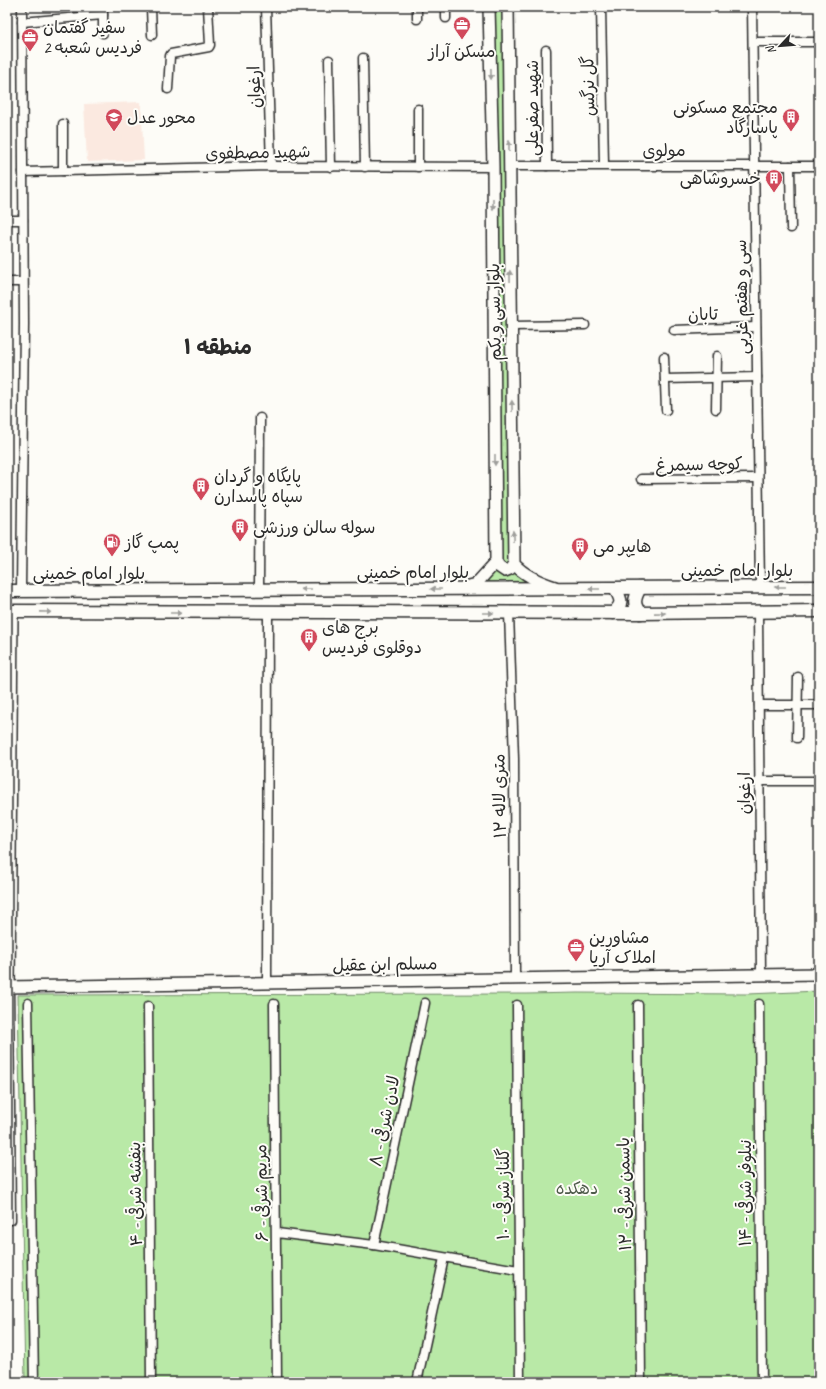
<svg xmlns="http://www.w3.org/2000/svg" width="826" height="1389" font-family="Caveat,'Playpen Sans Arabic',sans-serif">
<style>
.built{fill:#fbe9e0}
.green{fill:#b9e9a7;stroke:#728a69}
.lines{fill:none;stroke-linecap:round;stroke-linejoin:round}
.street-casing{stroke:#2b2b2b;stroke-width:11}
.secondary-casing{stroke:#2b2b2b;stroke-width:14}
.primary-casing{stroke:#2b2b2b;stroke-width:15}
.street{stroke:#fdfcf7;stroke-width:8}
.secondary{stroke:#fdfcf7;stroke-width:11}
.primary{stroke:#fdfcf7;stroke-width:12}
.oneway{fill:#9e9e9b}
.labels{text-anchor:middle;stroke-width:4;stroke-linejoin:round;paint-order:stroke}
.poi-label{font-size:17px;fill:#2b2b2b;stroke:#fdfcf7;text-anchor:start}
.street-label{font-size:17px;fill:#2b2b2b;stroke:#fdfcf7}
.park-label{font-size:17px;fill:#4e5a4a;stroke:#fdfcf7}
.district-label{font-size:21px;font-weight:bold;fill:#2b2b2b;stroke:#fdfcf7}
</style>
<rect width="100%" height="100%" fill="#fdfcf7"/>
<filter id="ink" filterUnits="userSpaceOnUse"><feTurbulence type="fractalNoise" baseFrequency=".025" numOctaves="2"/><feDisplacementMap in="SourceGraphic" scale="8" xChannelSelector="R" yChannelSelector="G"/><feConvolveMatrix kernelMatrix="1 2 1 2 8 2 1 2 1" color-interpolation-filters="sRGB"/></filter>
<g filter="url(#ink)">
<!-- built -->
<path class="built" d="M141,102L144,160L87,162L84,104Z"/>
<!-- green -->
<g class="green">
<path d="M491,7H505L509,566L501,565Z"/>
<path d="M495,566L514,568L542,587L476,586Z"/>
<path d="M819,991V1382H25L18,995L527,994L577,993L748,994Z"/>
</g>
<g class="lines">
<!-- street casing -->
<g class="street-casing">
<g id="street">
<path d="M151,7L152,35"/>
<path d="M266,7L271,166"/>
<path d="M417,7V19"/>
<path d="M446,7V18"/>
<path d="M601,7L604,165"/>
<path d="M752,7L760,587"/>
<path d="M22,22L103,15"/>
<path d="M103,33V7"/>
<path d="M753,42H819"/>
<path d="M546,50L547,166"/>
<path d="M363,58L365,167"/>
<path d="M329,60L331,167"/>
<path d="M168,89L170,56L171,54L209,47L210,45L208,7"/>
<path d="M63,124V171"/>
<path d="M509,166H819"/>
<path d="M790,166L791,228"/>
<path d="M418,167V109"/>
<path d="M23,172L271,166L493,167"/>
<path d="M7,220H23"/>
<path d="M7,282H23"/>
<path d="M511,326L585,325"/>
<path d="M674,330L756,327"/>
<path d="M664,357L666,410"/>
<path d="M665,379L757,377"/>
<path d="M716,409L717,356"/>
<path d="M641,479L758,478"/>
<path d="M21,590L24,324L22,7"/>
<path d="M259,590L260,418"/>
<path d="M758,612L761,974"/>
<path d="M509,613L514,759L515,979"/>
<path d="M759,705H819"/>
<path d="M797,738L798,677"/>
<path d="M759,781H819"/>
<path d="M267,983L268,613"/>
<path d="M9,987L11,1220"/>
<path d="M28,1003L34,1382"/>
<path d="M274,1004L277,1382"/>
<path d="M759,1004L762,1382"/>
<path d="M517,1005L520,1382"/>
<path d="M638,1005L641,1382"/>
<path d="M148,1006L151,1382"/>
<path d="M277,1233L374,1245L518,1270"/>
<path d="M374,1245L425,1003"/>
<path d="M417,1382L444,1258"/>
</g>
</g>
<!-- secondary casing -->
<g class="secondary-casing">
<g id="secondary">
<path d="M508,7L514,564C525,576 539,582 555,587"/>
<path d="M496,562L499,567L505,571L510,569L514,564"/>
<path d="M464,587L476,584L496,562L493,167L489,7"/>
<path d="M7,987L819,974"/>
<path d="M9,987L12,612"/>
</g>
</g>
<!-- primary casing -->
<g class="primary-casing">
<g id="primary">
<path d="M640,588C634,599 633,604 640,613"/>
<path d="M7,591L819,587"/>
<path d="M7,611L640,613L819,611"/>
<path d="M613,613C623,604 622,600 615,589"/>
</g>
</g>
<!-- street -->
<use href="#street" class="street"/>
<!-- secondary -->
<use href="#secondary" class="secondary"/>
<!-- primary -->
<use href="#primary" class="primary"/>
</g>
<!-- one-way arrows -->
<defs><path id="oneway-solid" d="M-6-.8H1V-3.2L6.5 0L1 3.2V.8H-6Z"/></defs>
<g class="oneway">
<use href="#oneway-solid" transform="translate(491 74) rotate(89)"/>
<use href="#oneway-solid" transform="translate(509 146) rotate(-90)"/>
<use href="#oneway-solid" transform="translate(493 204) rotate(90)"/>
<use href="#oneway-solid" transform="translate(510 276) rotate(-91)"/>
<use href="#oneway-solid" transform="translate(512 406) rotate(-91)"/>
<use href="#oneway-solid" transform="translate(495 460) rotate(90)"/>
<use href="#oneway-solid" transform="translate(513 536) rotate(-91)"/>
<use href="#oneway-solid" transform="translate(780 587) rotate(180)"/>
<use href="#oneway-solid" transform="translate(306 589) rotate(180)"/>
<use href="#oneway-solid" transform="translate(436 589) rotate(180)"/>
<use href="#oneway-solid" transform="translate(594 589) rotate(180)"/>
<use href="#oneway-solid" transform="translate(46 612) rotate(1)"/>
<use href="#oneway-solid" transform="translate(176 613)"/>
<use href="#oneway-solid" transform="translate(488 613)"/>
<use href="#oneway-solid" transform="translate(660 613) rotate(-1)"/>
</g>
</g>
<!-- icons -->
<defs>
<g id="office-pin" transform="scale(0.9)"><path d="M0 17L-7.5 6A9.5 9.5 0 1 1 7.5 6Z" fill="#d1495b" stroke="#fdfcf7"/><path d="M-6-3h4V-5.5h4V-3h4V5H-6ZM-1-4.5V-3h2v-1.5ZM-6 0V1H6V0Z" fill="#fff"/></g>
<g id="school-pin" transform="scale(0.9)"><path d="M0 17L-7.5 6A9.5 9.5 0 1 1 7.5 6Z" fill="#d1495b" stroke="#fdfcf7"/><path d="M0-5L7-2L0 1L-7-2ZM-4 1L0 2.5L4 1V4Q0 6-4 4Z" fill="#fff"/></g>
<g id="building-pin" transform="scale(0.9)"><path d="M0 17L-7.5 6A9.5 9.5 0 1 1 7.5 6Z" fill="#d1495b" stroke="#fdfcf7"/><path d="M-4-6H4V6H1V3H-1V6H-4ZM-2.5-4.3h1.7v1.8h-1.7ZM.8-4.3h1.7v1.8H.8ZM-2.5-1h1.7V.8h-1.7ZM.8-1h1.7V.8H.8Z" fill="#fff"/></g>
<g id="fuel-pin" transform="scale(0.9)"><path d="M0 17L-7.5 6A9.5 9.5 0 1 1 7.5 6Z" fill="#d1495b" stroke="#fdfcf7"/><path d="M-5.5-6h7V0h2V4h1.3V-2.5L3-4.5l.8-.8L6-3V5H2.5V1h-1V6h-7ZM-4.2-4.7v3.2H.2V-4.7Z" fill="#fff"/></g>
</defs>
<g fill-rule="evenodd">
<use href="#office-pin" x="462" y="25"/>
<use href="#office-pin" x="30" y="37"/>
<use href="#school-pin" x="114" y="117"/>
<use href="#building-pin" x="791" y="117"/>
<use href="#building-pin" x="774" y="178"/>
<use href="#building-pin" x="201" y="486"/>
<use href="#building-pin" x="240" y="527"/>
<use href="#fuel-pin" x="112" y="542"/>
<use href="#building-pin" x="580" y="546"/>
<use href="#building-pin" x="309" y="637"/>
<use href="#office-pin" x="576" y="947"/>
</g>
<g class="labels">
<!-- poi labels -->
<g class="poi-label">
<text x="43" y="33">سفیر گفتمان<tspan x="43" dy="20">فردیس شعبه 2</tspan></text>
<text x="462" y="57" text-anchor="middle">مسکن آراز</text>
<text x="778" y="113" text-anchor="end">مجتمع مسکونی<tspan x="778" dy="20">پاسارگاد</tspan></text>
<text x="127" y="123">محور عدل</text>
<text x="761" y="184" text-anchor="end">خسروشاهی</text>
<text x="214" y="482">پایگاه و گردان<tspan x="214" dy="20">سپاه پاسدارن</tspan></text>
<text x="253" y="533">سوله سالن ورزشی</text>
<text x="125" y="548">پمپ گاز</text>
<text x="593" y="552">هایپر می</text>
<text x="322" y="633">برج های<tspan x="322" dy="20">دوقلوی فردیس</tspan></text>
<text x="589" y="943">مشاورین<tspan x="589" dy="20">املاک آریا</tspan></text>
</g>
<!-- street labels -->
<g class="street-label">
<text transform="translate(588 86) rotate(-91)" y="6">گل نرگس</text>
<text transform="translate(254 87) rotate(-92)" y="6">ارغوان</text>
<text transform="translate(532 108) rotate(-90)" y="6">شهید صفرعلی</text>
<text x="664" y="156">مولوی</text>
<text transform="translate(258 152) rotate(-1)" y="6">شهید مصطفوی</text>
<text transform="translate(741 297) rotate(-91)" y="6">سی و هفتم غربی</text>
<text transform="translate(494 312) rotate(-91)" y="6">بلوار سی و یکم</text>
<text transform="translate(703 314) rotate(-2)" y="6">تابان</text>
<text transform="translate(699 464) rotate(-1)" y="6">کوچه سیمرغ</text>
<text x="737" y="576">بلوار امام خمینی</text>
<text x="413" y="578">بلوار امام خمینی</text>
<text x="89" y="579">بلوار امام خمینی</text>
<text transform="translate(744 793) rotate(-90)" y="6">ارغوان</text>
<text transform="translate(499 796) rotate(-91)" y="6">۱۲ متری لاله</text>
<text transform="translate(385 964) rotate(-1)" y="6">مسلم ابن عقیل</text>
<text transform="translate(384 1121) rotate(-78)" y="6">لادن شرقی - ۸</text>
<text transform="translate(261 1193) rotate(-91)" y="6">مریم شرقی - ۶</text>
<text transform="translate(745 1193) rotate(-90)" y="6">نیلوفر شرقی - ۱۴</text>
<text transform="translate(135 1194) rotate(-91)" y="6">بنفشه شرقی - ۴</text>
<text transform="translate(503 1194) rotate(-90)" y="6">گلناز شرقی - ۱۰</text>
<text transform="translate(624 1194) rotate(-91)" y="6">یاسمن شرقی - ۱۲</text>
</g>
<!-- park labels -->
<g class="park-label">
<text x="577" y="1194">دهکده</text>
</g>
<!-- district labels -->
<g class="district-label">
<text x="218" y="354">منطقه ۱</text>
</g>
</g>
<!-- margin -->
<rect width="826" height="1389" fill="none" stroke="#fdfcf7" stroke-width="24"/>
<rect x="12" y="12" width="802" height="1365" fill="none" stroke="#2b2b2b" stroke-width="1.5" filter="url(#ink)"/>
<!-- north arrow -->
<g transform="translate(780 46) rotate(244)" stroke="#fdfcf7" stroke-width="3" paint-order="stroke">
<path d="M0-3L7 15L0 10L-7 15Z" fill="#2b2b2b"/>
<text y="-6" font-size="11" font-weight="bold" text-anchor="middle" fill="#2b2b2b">N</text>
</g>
</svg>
